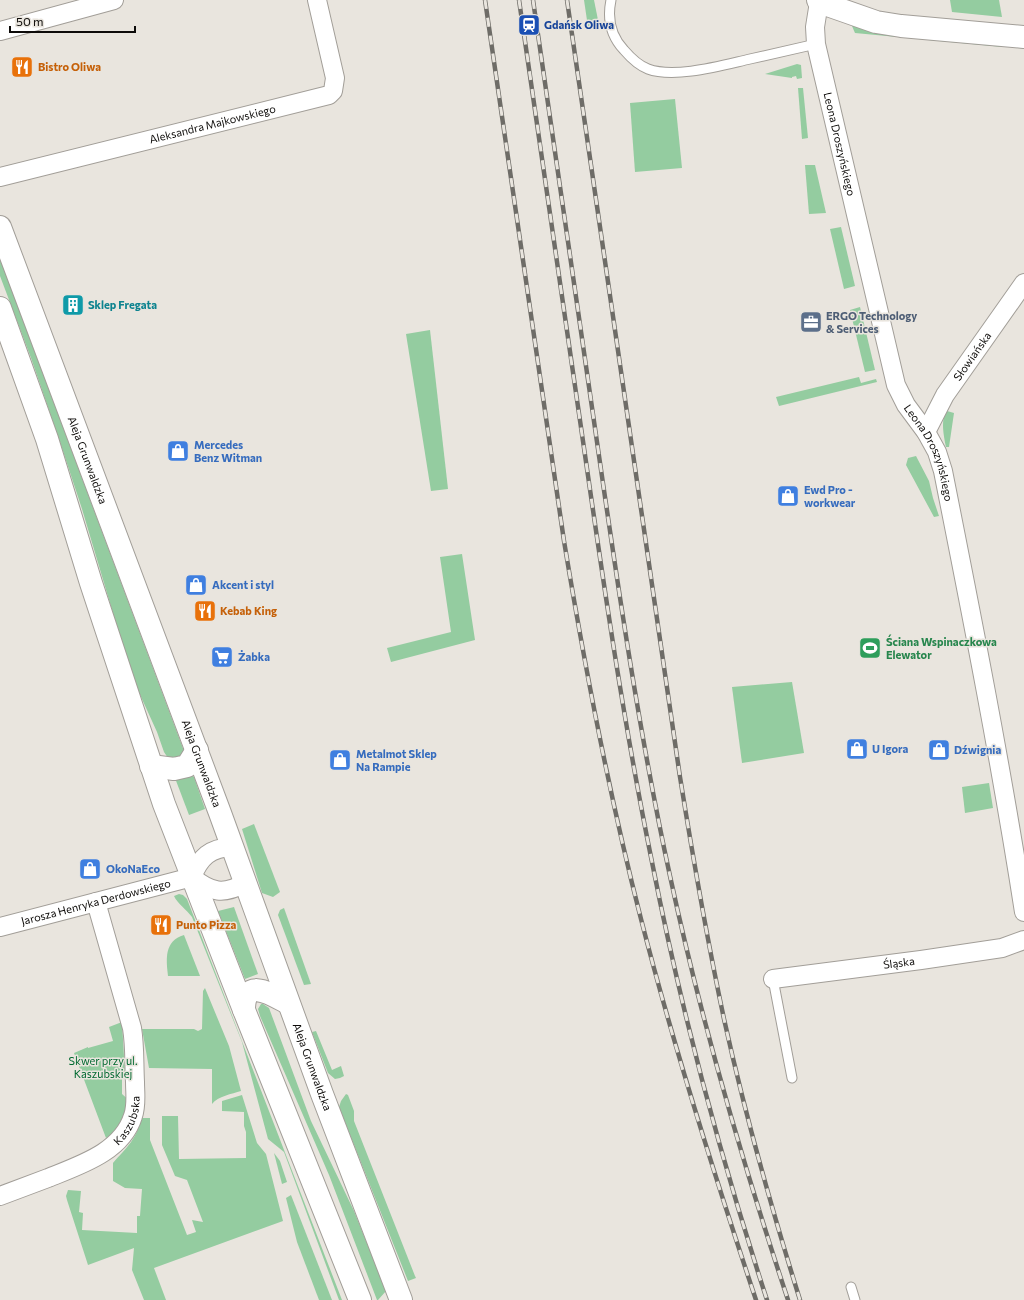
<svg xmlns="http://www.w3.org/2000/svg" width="1024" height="1300" font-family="Commissioner,sans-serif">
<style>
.green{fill:#94cca0}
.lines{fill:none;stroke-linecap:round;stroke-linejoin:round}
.service-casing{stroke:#a29e98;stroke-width:11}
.minor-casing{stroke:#a29e98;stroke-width:20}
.tertiary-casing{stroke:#a29e98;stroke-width:24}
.primary-casing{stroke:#a29e98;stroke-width:24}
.service{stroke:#fff;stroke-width:9}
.minor{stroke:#fff;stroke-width:18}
.tertiary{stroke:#fff;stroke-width:22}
.primary{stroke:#fff;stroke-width:22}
.rail-casing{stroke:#6e6c67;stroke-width:4.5}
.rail{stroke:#e9e5de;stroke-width:3;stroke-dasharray:9;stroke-linecap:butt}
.labels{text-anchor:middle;stroke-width:3;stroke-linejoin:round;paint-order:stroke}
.transit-label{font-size:11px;font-weight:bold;fill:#164399;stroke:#e9e5de;text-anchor:start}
.food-label{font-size:11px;font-weight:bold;fill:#c56008;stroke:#e9e5de;text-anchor:start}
.street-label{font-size:11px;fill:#0d0b09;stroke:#e9e5de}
.culture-label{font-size:11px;font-weight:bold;fill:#0d838f;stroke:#e9e5de;text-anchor:start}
.service-label{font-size:11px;font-weight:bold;fill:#4e5e75;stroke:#e9e5de;text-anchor:start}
.shop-label{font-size:11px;font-weight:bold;fill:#366cbe;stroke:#e9e5de;text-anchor:start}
.leisure-label{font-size:11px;font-weight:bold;fill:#27864d;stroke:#e9e5de;text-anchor:start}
.park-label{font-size:11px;fill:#016930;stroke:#e9e5de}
</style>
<rect width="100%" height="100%" fill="#e9e5de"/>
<!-- green -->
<g class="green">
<path d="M584,0H594L599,25L588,27Z"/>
<path d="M950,0H999L1002,17L952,12Z"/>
<path d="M853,24L1003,43V47L855,33L852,26Z"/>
<path d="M797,64L801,65L802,78L797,79L796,76L792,77V78L765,74Z"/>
<path d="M798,88H803L808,138L802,139Z"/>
<path d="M675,99L682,168L635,172L630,103Z"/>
<path d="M805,165H815L826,213L809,214Z"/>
<path d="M841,227L855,286L844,289L830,229Z"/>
<path d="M0,259L184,751L183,755L177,760L168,758L164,752L157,732L132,677L82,509L60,442L31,358L0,276Z"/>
<path d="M860,307L875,370L865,372L850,310Z"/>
<path d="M430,330L448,489L431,491L406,334Z"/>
<path d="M859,377L861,383L876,379L877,382L779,406L776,397Z"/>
<path d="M947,411L954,413L949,447H946C944,437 940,419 947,411Z"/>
<path d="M916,456L929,481L933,498L939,516L934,517L906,465L908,458Z"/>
<path d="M462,554L475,640L391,662L387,648L451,632L440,557Z"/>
<path d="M792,682L804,753L742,763L732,687Z"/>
<path d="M190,774L194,777L205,809L189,815L175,778Z"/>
<path d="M989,783L993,808L965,813L962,787Z"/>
<path d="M254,824L280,892L273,897L262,893L242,829Z"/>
<path d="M179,894L183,895L187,899L342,1300H339L284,1152L268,1139L242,1042L192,917C187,910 177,903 174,896Z"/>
<path d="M234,907L258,974L245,979L218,911Z"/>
<path d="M284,908L311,984L304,985L278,915L280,910Z"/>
<path d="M184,935L200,976H168C166,959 164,941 184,935Z"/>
<path d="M205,988L229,1046L241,1091C232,1094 218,1096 212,1104V1069L149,1068L142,1029H194L198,1031L202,1029L203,991Z"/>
<path d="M261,1004H263L269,1008L311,1121L354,1211L386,1291L378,1300H377L329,1175L260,1016L258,1009Z"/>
<path d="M122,1022L125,1074L122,1078V1094L132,1103L129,1114L112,1134L106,1138L74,1053L88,1047V1048L113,1041L109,1027Z"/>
<path d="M316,1031L332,1070L341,1066L344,1076L340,1078L335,1079L328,1073L312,1032Z"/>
<path d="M346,1094L348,1095L354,1111V1121L415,1276L416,1278L408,1281L339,1107L341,1101Z"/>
<path d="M242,1095L257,1143L266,1154L283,1221L154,1268L166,1300H144L132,1270L134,1248L88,1265L67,1200L66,1196L68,1190L81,1191L79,1212L83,1213L82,1230L137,1233V1216H140L142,1189L125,1188L113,1181V1163C127,1147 137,1139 141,1118H150V1140L187,1235L196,1232L192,1220L203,1222L187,1180L175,1176L162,1145V1116H178L179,1159L246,1158V1132L244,1126V1112L222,1111V1101Z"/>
<path d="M274,1153L280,1161L287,1182L282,1184Z"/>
<path d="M291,1195L332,1300H319L297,1242L286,1198Z"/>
</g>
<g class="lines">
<!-- service casing -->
<g class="service-casing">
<g id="service">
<path d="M611,0C607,19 611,36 624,50C630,57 640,66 648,69C675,79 723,65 750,59C772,54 794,49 816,44"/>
<path d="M773,979L792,1078"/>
<path d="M851,1287L855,1300"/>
</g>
</g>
<!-- minor casing -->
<g class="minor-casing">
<g id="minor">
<path id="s1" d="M819,2L815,27L816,44L896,385L906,405L926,432L937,452L943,471C972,617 1001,764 1024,912"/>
<path d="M0,31L114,0"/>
<path id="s2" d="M0,177L329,95L333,91L335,78L317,0"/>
<path id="s3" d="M926,432L945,395L1024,283"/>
<path d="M192,877C211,893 224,895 245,883"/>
<path d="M192,877C200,857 210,848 232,847"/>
<path id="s4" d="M0,927L192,877"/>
<path id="s5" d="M773,979L921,960L1002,948L1024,940"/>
<path id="s6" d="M0,1196C16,1190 32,1184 48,1178C80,1165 122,1152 133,1116C137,1105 135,1093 135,1082C134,1064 135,1046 132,1028L96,902"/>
</g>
</g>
<!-- tertiary casing -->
<g class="tertiary-casing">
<path id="tertiary" d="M818,0L819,2L876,22L901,26L1024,37"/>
</g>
<!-- primary casing -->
<g class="primary-casing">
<g id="primary">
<path id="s7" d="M0,227L220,813L322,1094L401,1300"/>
<path d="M0,308L47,439L91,583L164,804L244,1010L360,1300"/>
<path d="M151,766L174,769L187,766L197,750"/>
<path d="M244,1010C244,976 271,994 288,1003"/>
</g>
</g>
<!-- service -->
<use href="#service" class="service"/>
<!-- minor -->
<use href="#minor" class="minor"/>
<!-- tertiary -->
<use href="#tertiary" class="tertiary"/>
<!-- primary -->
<use href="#primary" class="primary"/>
<!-- rail casing -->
<g class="rail-casing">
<g id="rail">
<path d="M485,0L564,541C585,668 609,795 641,919C674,1048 714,1174 756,1300"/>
<path d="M519,0C541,149 562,299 584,448C604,587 624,725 652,862C681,1010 720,1156 767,1300"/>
<path d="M533,0C554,147 576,295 597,442C618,587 639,733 670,876C701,1020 742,1161 788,1300"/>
<path d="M567,0L680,777C693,858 707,939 724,1019C745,1114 771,1207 800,1300"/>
</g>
</g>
<!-- rail -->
<use href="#rail" class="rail"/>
</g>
<!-- icons -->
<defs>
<g id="station-square" transform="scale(1.15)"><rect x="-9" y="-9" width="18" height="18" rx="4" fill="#1a4fb4" stroke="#e9e5de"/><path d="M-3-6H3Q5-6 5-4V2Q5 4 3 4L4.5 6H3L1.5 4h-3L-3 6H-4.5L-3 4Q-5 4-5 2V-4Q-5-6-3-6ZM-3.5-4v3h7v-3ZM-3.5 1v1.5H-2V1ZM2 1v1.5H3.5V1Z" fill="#fff"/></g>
<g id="restaurant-square" transform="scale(1.15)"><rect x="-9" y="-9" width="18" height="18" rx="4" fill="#e8710a" stroke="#e9e5de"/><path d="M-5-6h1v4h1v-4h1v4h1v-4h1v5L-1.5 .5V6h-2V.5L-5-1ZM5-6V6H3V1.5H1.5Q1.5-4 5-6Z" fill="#fff"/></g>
<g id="building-square" transform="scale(1.15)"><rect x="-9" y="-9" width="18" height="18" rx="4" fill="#0f9aa8" stroke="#e9e5de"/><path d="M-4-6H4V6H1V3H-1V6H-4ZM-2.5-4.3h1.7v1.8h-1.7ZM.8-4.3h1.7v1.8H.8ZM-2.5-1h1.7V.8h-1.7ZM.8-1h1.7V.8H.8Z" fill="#fff"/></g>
<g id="office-square" transform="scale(1.15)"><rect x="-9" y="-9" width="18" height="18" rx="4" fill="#5c6f8a" stroke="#e9e5de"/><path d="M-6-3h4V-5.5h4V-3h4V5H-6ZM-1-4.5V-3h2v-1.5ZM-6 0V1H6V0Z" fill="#fff"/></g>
<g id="shop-square" transform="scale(1.15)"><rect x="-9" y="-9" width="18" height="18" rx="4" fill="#3f7fe0" stroke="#e9e5de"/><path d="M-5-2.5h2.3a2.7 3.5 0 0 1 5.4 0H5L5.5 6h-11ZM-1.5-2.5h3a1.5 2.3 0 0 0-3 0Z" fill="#fff"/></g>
<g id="stadium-square" transform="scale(1.15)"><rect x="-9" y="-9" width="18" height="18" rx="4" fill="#2e9e5b" stroke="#e9e5de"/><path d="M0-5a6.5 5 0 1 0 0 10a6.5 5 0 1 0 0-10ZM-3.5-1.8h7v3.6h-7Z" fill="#fff"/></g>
<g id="supermarket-square" transform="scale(1.15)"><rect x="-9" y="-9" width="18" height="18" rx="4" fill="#3f7fe0" stroke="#e9e5de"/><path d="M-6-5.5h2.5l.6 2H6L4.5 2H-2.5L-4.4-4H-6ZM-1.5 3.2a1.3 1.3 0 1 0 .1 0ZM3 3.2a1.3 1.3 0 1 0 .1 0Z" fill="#fff"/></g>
</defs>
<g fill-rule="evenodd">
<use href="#station-square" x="529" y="25"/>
<use href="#restaurant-square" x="22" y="67"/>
<use href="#building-square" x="73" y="305"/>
<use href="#office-square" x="811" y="322"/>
<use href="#shop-square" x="178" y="451"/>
<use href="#shop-square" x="788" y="496"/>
<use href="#shop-square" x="196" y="585"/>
<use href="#restaurant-square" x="205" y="611"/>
<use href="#stadium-square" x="870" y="648"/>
<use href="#supermarket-square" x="222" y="657"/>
<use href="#shop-square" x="857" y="749"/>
<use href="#shop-square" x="939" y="750"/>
<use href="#shop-square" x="340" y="760"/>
<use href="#shop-square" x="90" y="869"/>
<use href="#restaurant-square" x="161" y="925"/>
</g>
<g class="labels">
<!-- transit labels -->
<g class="transit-label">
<text x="544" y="29">Gdańsk Oliwa</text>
</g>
<!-- food labels -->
<g class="food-label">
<text x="38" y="71">Bistro Oliwa</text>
<text x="220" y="615">Kebab King</text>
<text x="176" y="929">Punto Pizza</text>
</g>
<!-- street labels -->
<g class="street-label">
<text dy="4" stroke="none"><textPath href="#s2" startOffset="219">Aleksandra Majkowskiego</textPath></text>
<text dy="4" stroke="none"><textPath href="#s1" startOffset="145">Leona Droszyńskiego</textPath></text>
<text dy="4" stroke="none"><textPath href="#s3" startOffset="89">Słowiańska</textPath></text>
<text dy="4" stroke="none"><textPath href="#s1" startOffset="469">Leona Droszyńskiego</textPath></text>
<text dy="4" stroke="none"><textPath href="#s7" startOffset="249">Aleja Grunwaldzka</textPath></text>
<text dy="4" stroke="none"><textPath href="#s7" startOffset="573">Aleja Grunwaldzka</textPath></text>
<text dy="4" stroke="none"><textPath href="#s4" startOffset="99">Jarosza Henryka Derdowskiego</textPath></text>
<text dy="4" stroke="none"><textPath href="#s5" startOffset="127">Śląska</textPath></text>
<text dy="4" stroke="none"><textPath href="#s7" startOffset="896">Aleja Grunwaldzka</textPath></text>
<text dy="4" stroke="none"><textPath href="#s6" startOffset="154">Kaszubska</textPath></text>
</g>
<!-- culture labels -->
<g class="culture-label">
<text x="88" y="309">Sklep Fregata</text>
</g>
<!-- service labels -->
<g class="service-label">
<text x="826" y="320">ERGO Technology<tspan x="826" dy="13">&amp; Services</tspan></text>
</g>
<!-- shop labels -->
<g class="shop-label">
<text x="194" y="449">Mercedes<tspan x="194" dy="13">Benz Witman</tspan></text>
<text x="804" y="494">Ewd Pro -<tspan x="804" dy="13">workwear</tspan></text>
<text x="212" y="589">Akcent i styl</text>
<text x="238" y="661">Żabka</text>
<text x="872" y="753">U Igora</text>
<text x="954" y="754">Dźwignia</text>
<text x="356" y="758">Metalmot Sklep<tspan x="356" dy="13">Na Rampie</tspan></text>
<text x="106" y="873">OkoNaEco</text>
</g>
<!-- leisure labels -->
<g class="leisure-label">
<text x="886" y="646">Ściana Wspinaczkowa<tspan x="886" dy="13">Elewator</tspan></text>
</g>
<!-- park labels -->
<g class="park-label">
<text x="103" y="1065">Skwer przy ul.<tspan x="103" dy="13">Kaszubskiej</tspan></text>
</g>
</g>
<!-- scale -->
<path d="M10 26v6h125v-6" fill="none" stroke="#0d0b09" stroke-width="2"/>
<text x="16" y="26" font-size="12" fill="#0d0b09" stroke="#e9e5de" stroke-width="3" paint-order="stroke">50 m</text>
</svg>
